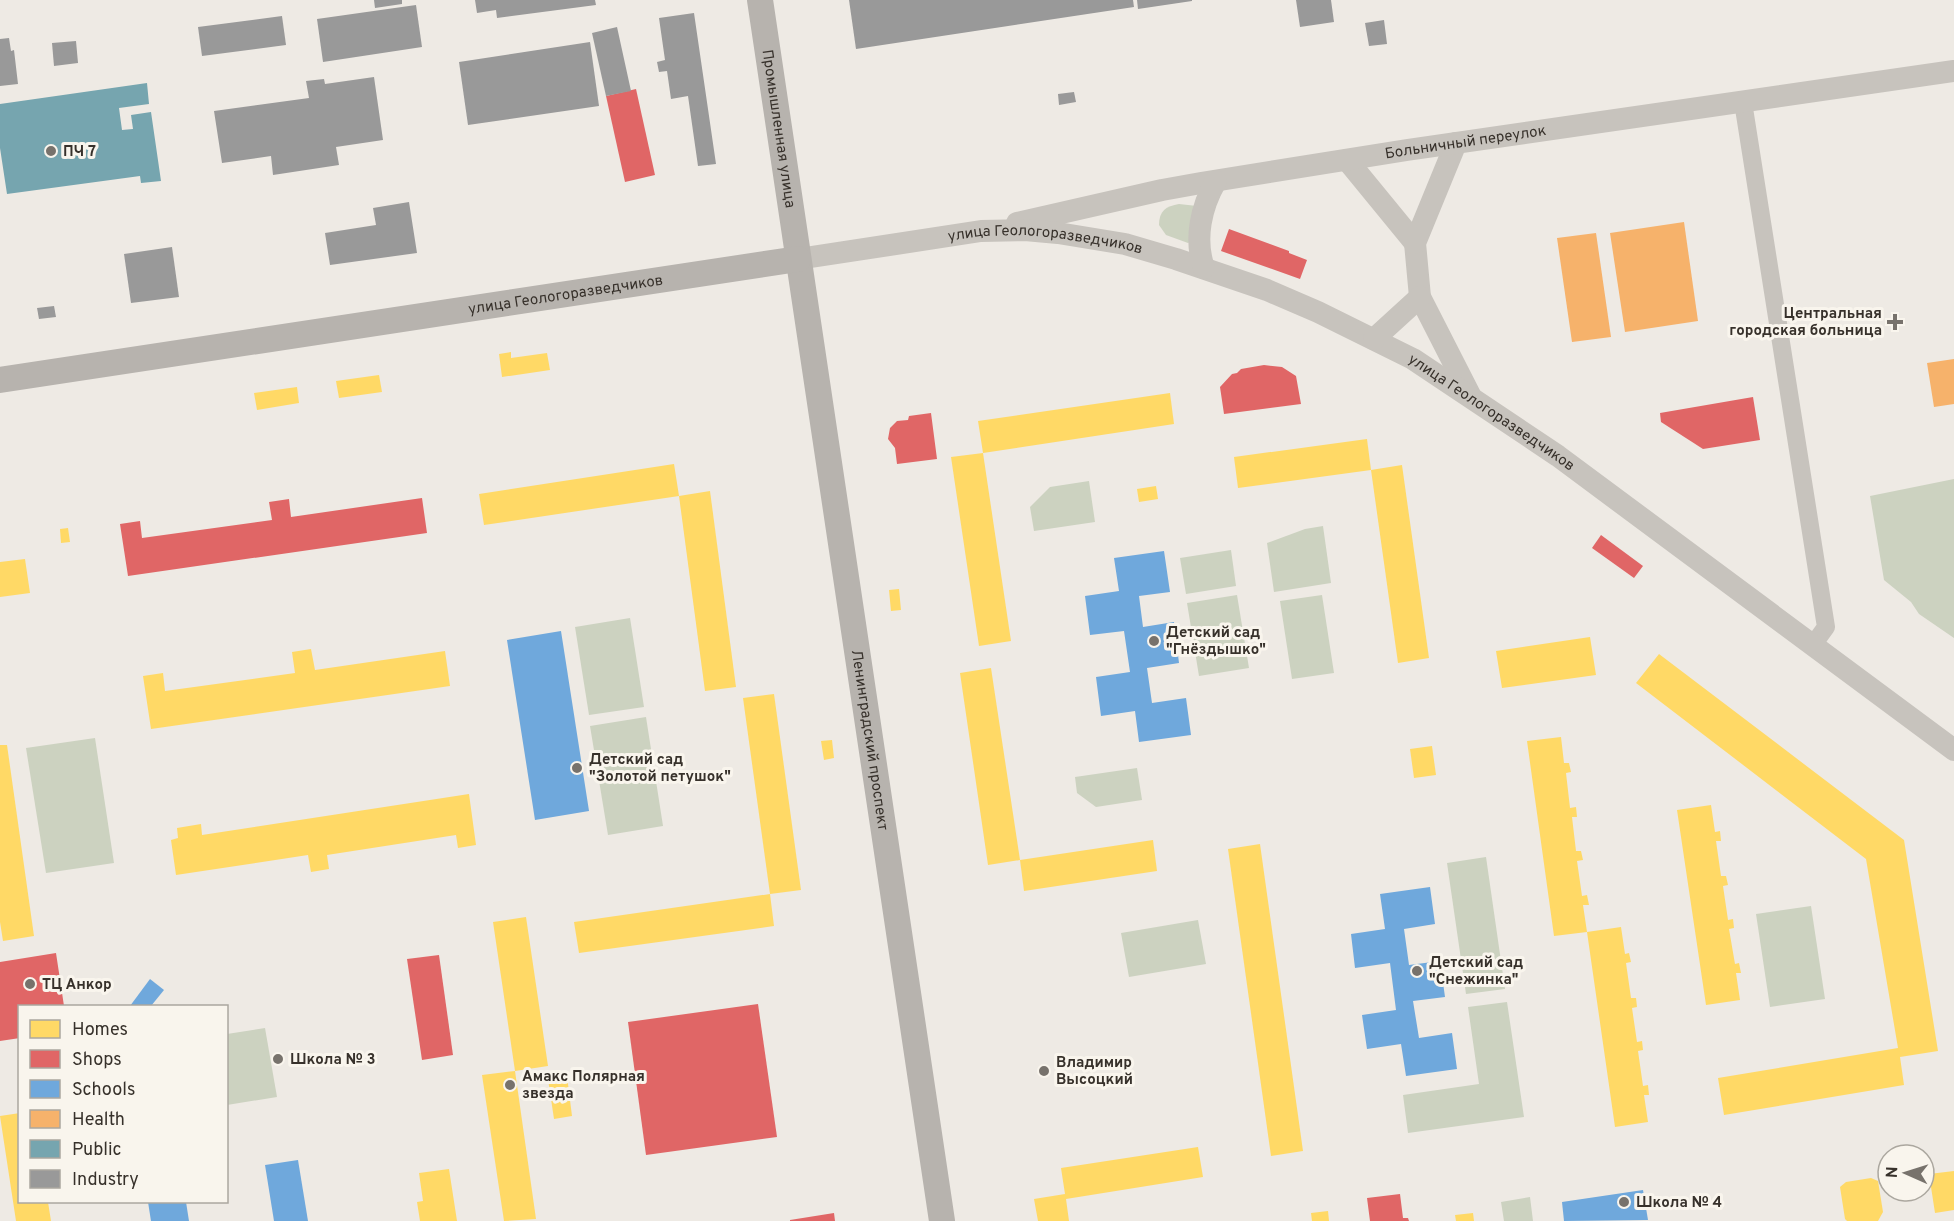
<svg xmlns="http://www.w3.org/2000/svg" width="1954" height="1221" font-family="Overpass,sans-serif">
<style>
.green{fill:#ccd2c0}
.homes{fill:#ffd966}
.shops{fill:#e06666}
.schools{fill:#6fa8dc}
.health{fill:#f6b26b}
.public{fill:#76a5af}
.industry{fill:#999}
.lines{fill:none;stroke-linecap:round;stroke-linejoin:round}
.minor{stroke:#c7c3bd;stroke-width:18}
.tertiary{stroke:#c7c3bd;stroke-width:22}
.secondary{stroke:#b7b3ae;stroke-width:26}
.poi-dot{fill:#77726c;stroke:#f9f5ed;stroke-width:2}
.labels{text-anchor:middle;stroke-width:6;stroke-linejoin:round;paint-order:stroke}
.street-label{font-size:15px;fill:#37312b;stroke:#f9f5ed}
.poi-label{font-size:15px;font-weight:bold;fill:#37312b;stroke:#f9f5ed;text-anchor:start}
</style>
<rect width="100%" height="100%" fill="#eeeae4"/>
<!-- green -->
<g class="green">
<path d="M1179,204L1197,206L1192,241L1188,243L1166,235L1159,225C1159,211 1166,206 1179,204Z"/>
<path d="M1954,479V638L1919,614L1911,602L1884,580L1870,496Z"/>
<path d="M1089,481L1095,522L1034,531L1030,507L1050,487Z"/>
<path d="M1323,526L1331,583L1274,592L1267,543L1305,529Z"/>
<path d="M1231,550L1236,586L1186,594L1180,558Z"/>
<path d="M1237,595L1249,668L1199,676L1187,603Z"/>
<path d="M1322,595L1334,673L1292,679L1280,601Z"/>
<path d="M630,618L644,707L589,715L575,627Z"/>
<path d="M646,717L663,826L608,835L590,726Z"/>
<path d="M95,738L114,863L46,873L26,748Z"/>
<path d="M1137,768L1142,800L1096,807L1077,793L1075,777Z"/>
<path d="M1486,857L1505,989L1466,994L1447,863Z"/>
<path d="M1811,906L1825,999L1770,1007L1756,914Z"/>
<path d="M1198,920L1206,964L1129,977L1121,933Z"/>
<path d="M1507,1002L1524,1117L1408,1133L1403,1095L1479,1084L1468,1007Z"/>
<path d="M265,1028L277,1097L227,1105V1034Z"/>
<path d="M1530,1197L1533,1221H1504L1501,1202Z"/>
</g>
<!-- homes -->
<g class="homes">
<path d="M511,352V358L547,353L550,370L502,377L499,354Z"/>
<path d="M379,375L382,392L339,398L336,381Z"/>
<path d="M297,387L299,403L257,410L254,393Z"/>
<path d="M1170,393L1174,424L983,453L978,421Z"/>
<path d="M1367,439L1371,470L1238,488L1234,457Z"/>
<path d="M983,453L1011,641L979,646L951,457Z"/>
<path d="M674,464L679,496L484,525L479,494Z"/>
<path d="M1402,465L1429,658L1398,663L1371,470Z"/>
<path d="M1156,486L1158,499L1139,502L1137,489Z"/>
<path d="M710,491L736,687L705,691L679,496Z"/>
<path d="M68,528L70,542L61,543L60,529Z"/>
<path d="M25,559L30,593L0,597V562Z"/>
<path d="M899,589L901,610L891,611L889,590Z"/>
<path d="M1590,637L1596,675L1502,688L1496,651Z"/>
<path d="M311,649L315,670L445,651L450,686L151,729L143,676L163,673L165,691L295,673L292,652Z"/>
<path d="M1659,654L1904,840L1938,1051L1900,1057L1904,1085L1724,1115L1718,1078L1898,1048L1866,859L1636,683Z"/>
<path d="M991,668L1020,860L988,865L960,673Z"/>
<path d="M774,694L801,890L770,894L743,698Z"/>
<path d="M1561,737L1564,763H1569L1571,772L1566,773L1570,808L1576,807L1577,817H1572L1576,851H1581L1583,860L1577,861L1582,896L1587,895L1589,905H1583L1587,932L1554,936L1527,741Z"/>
<path d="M832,740L834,758L824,760L821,741Z"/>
<path d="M0,745H7L34,936L3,941L0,922Z"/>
<path d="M1432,746L1436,775L1414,778L1410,749Z"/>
<path d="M469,794L476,845L458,848L456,835L327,855L329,869L311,872L308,855L176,875L171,840L178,838L177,828L201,824L202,835Z"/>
<path d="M1711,805L1715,832L1720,831L1721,841H1716L1721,876H1726L1728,885L1723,886L1728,920L1733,919L1734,928L1729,929L1735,964L1739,963L1741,973H1736L1740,1000L1706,1005L1677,810Z"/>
<path d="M1153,840L1157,871L1024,891L1020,860Z"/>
<path d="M1260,844L1303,1151L1271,1156L1228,849Z"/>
<path d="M770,894L774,926L579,953L574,922Z"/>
<path d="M526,917L548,1066L515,1071L493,922Z"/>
<path d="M1621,927L1625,954L1629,953L1631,962L1626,963L1631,998H1636L1637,1007L1632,1008L1637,1042L1642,1041L1643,1050L1638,1051L1643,1086L1648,1085L1649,1095H1644L1648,1122L1615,1127L1587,932Z"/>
<path d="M515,1071L536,1219L504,1221L482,1075Z"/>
<path d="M567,1076L572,1116L554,1119L548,1079Z"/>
<path d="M20,1113V1202H48L51,1221H16L0,1116Z"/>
<path d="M1198,1147L1203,1177L1066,1199L1069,1221H1038L1034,1199L1065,1194L1061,1168Z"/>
<path d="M449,1169L457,1221H420L417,1202L423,1201L419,1173Z"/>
<path d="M1954,1171V1210L1935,1213L1929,1174Z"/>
<path d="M1871,1178L1878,1181L1883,1212L1878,1221H1847L1845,1219L1840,1187L1846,1182Z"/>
<path d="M1328,1211L1329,1221H1312L1311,1213Z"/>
<path d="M1473,1213L1474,1221H1456L1455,1215Z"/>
</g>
<!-- shops -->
<g class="shops">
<path d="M636,89L655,175L625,182L606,96Z"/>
<path d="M1229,229L1289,251V253L1307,260L1300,279L1221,251Z"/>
<path d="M1264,365L1282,367L1296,376L1301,404L1224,414L1220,387L1232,374L1237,373L1241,369Z"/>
<path d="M1753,397L1760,440L1703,449L1661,422L1660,413Z"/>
<path d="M931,413L937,459L897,464L895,448L888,439L890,428L897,421L908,420L909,416Z"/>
<path d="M422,498L427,533L128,576L120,524L140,521L142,538L272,520L269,502L289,499L291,517Z"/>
<path d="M1601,535L1643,566L1634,578L1592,548Z"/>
<path d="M56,953L64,1006H20V1038L0,1041V962Z"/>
<path d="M439,955L453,1055L422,1060L407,959Z"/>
<path d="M758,1004L777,1137L646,1155L628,1022Z"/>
<path d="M1400,1194L1403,1218H1408L1409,1221H1370L1367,1198Z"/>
<path d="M834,1213L835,1221H790V1220Z"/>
</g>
<!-- schools -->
<g class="schools">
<path d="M1164,551L1170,592L1139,596L1143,627L1174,622L1179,663L1147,668L1152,703L1186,698L1191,735L1139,742L1135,711L1101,716L1096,677L1130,672L1124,631L1090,635L1085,596L1119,591L1114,558Z"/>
<path d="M561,631L589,811L535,820L507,640Z"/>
<path d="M1430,887L1435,924L1404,929L1409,965L1440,961L1445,997L1413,1001L1419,1038L1452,1033L1457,1069L1406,1076L1401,1044L1367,1049L1362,1015L1396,1010L1390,963L1355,968L1351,934L1385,929L1380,894Z"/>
<path d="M150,979L164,990L151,1006H130Z"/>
<path d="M298,1160L308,1221H274L265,1165Z"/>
<path d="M1643,1190L1648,1220L1564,1221L1562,1202Z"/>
<path d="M148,1202H186L189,1221H151Z"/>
</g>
<!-- health -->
<g class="health">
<path d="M1684,222L1698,321L1625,332L1610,233Z"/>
<path d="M1596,233L1611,337L1572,342L1557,238Z"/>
<path d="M1954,359V404L1934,407L1927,363Z"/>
</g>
<!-- public -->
<path class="public" d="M147,83L149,104L119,108L122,130L133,129L131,115L151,112L161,181L141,183L140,176L7,194L0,148V104Z"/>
<!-- industry -->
<g class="industry">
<path d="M374,0H402V4L375,8Z"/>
<path d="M475,0H595L596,5L497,18L496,10L477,13Z"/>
<path d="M849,0H1133L1134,7L856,49Z"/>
<path d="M1137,0H1192V1L1138,9Z"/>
<path d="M1296,0H1331L1334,22L1300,27Z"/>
<path d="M416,5L422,47L323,62L317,19Z"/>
<path d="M694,13L716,164L698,166L688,96L671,99L667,71L659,72L657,62L665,60L659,18Z"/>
<path d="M282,16L286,45L202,56L198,27Z"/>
<path d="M1384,20L1387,44L1369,46L1365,23Z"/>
<path d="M617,27L631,91L606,96L592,33Z"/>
<path d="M9,38L11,51L14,50L18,84L0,86V39Z"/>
<path d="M76,41L78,63L54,66L52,43Z"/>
<path d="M590,42L599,106L468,125L459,62Z"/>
<path d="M374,77L383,140L336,147L339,165L273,175L271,156L222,163L214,111L309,98L306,81L324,79L325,84Z"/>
<path d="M1074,92L1076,102L1059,105L1058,94Z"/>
<path d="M409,202L417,253L330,265L325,233L376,225L373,208Z"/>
<path d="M172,247L179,297L131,303L124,254Z"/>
<path d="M54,306L56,317L39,319L37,308Z"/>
</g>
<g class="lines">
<!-- minor -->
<path class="minor" d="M1743,102L1826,627L1813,645"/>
<!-- tertiary -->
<g class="tertiary">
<path d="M1456,143L1415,243L1420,297L1470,395"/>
<path d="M1347,160L1415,243"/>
<path id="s1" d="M1017,223L1162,190L1201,183L1407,150L1954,71"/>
<path id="s2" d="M798,259L981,231L1025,230L1058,233L1125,244L1176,259L1267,290L1318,312L1413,359L1558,456L1954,750"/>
<path d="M1204,268C1194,239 1201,207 1216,181"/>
<path d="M1374,339L1420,297"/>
</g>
<!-- secondary -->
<g class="secondary">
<path id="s3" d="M760,0L942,1221"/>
<path id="s4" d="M0,380L798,259"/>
</g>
</g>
<!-- markers -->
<g class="poi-dot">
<circle cx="51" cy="151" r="6"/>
<path d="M1892 313h6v6h6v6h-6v6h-6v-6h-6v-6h6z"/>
<circle cx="1154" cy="641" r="6"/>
<circle cx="577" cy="768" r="6"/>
<circle cx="1417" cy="971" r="6"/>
<circle cx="30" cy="984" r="6"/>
<circle cx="278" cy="1059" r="6"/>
<circle cx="1044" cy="1071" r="6"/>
<circle cx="510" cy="1085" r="6"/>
<circle cx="1624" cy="1202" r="6"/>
</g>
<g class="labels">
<!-- street labels -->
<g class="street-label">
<text dy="5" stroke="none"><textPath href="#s3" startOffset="130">Промышленная улица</textPath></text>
<text dy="5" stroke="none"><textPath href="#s1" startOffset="456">Больничный переулок</textPath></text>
<text dy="5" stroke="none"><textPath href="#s2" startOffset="250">улица Геологоразведчиков</textPath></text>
<text dy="5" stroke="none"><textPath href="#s4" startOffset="572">улица Геологоразведчиков</textPath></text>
<text dy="5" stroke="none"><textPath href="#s2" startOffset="736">улица Геологоразведчиков</textPath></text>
<text dy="5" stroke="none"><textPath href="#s3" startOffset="748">Ленинградский проспект</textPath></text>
</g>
<!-- poi labels -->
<g class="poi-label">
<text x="63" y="156">ПЧ 7</text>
<text x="1882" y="318" text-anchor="end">Центральная<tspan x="1882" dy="17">городская больница</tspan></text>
<text x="1166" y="637">Детский сад<tspan x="1166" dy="17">"Гнёздышко"</tspan></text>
<text x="589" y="764">Детский сад<tspan x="589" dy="17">"Золотой петушок"</tspan></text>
<text x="1429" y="967">Детский сад<tspan x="1429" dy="17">"Снежинка"</tspan></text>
<text x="42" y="989">ТЦ Анкор</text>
<text x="290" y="1064">Школа № 3</text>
<text x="1056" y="1067">Владимир<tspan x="1056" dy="17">Высоцкий</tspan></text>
<text x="522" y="1081">Амакс Полярная<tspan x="522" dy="17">звезда</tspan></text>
<text x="1636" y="1207">Школа № 4</text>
</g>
</g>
<!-- legend -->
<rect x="18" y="1005" width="210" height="198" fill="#f9f5ed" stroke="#aba79f" stroke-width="1.5"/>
<rect x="30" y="1020" width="30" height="18" fill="#ffd966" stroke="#aba79f" stroke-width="1.5"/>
<text x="72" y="1035" font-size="18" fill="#37312b">Homes</text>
<rect x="30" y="1050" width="30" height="18" fill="#e06666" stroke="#aba79f" stroke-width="1.5"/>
<text x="72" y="1065" font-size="18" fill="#37312b">Shops</text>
<rect x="30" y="1080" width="30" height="18" fill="#6fa8dc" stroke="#aba79f" stroke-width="1.5"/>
<text x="72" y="1095" font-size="18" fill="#37312b">Schools</text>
<rect x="30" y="1110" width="30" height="18" fill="#f6b26b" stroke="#aba79f" stroke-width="1.5"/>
<text x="72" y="1125" font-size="18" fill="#37312b">Health</text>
<rect x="30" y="1140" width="30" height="18" fill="#76a5af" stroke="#aba79f" stroke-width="1.5"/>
<text x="72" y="1155" font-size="18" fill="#37312b">Public</text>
<rect x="30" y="1170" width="30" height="18" fill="#999999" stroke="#aba79f" stroke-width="1.5"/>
<text x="72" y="1185" font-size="18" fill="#37312b">Industry</text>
<!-- north arrow -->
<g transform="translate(1906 1173) rotate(273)"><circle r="28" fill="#f9f5ed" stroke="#aba79f" stroke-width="1.5"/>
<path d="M0-4.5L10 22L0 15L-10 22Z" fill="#77726c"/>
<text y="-9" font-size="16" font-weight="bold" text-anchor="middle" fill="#37312b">N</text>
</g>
</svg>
